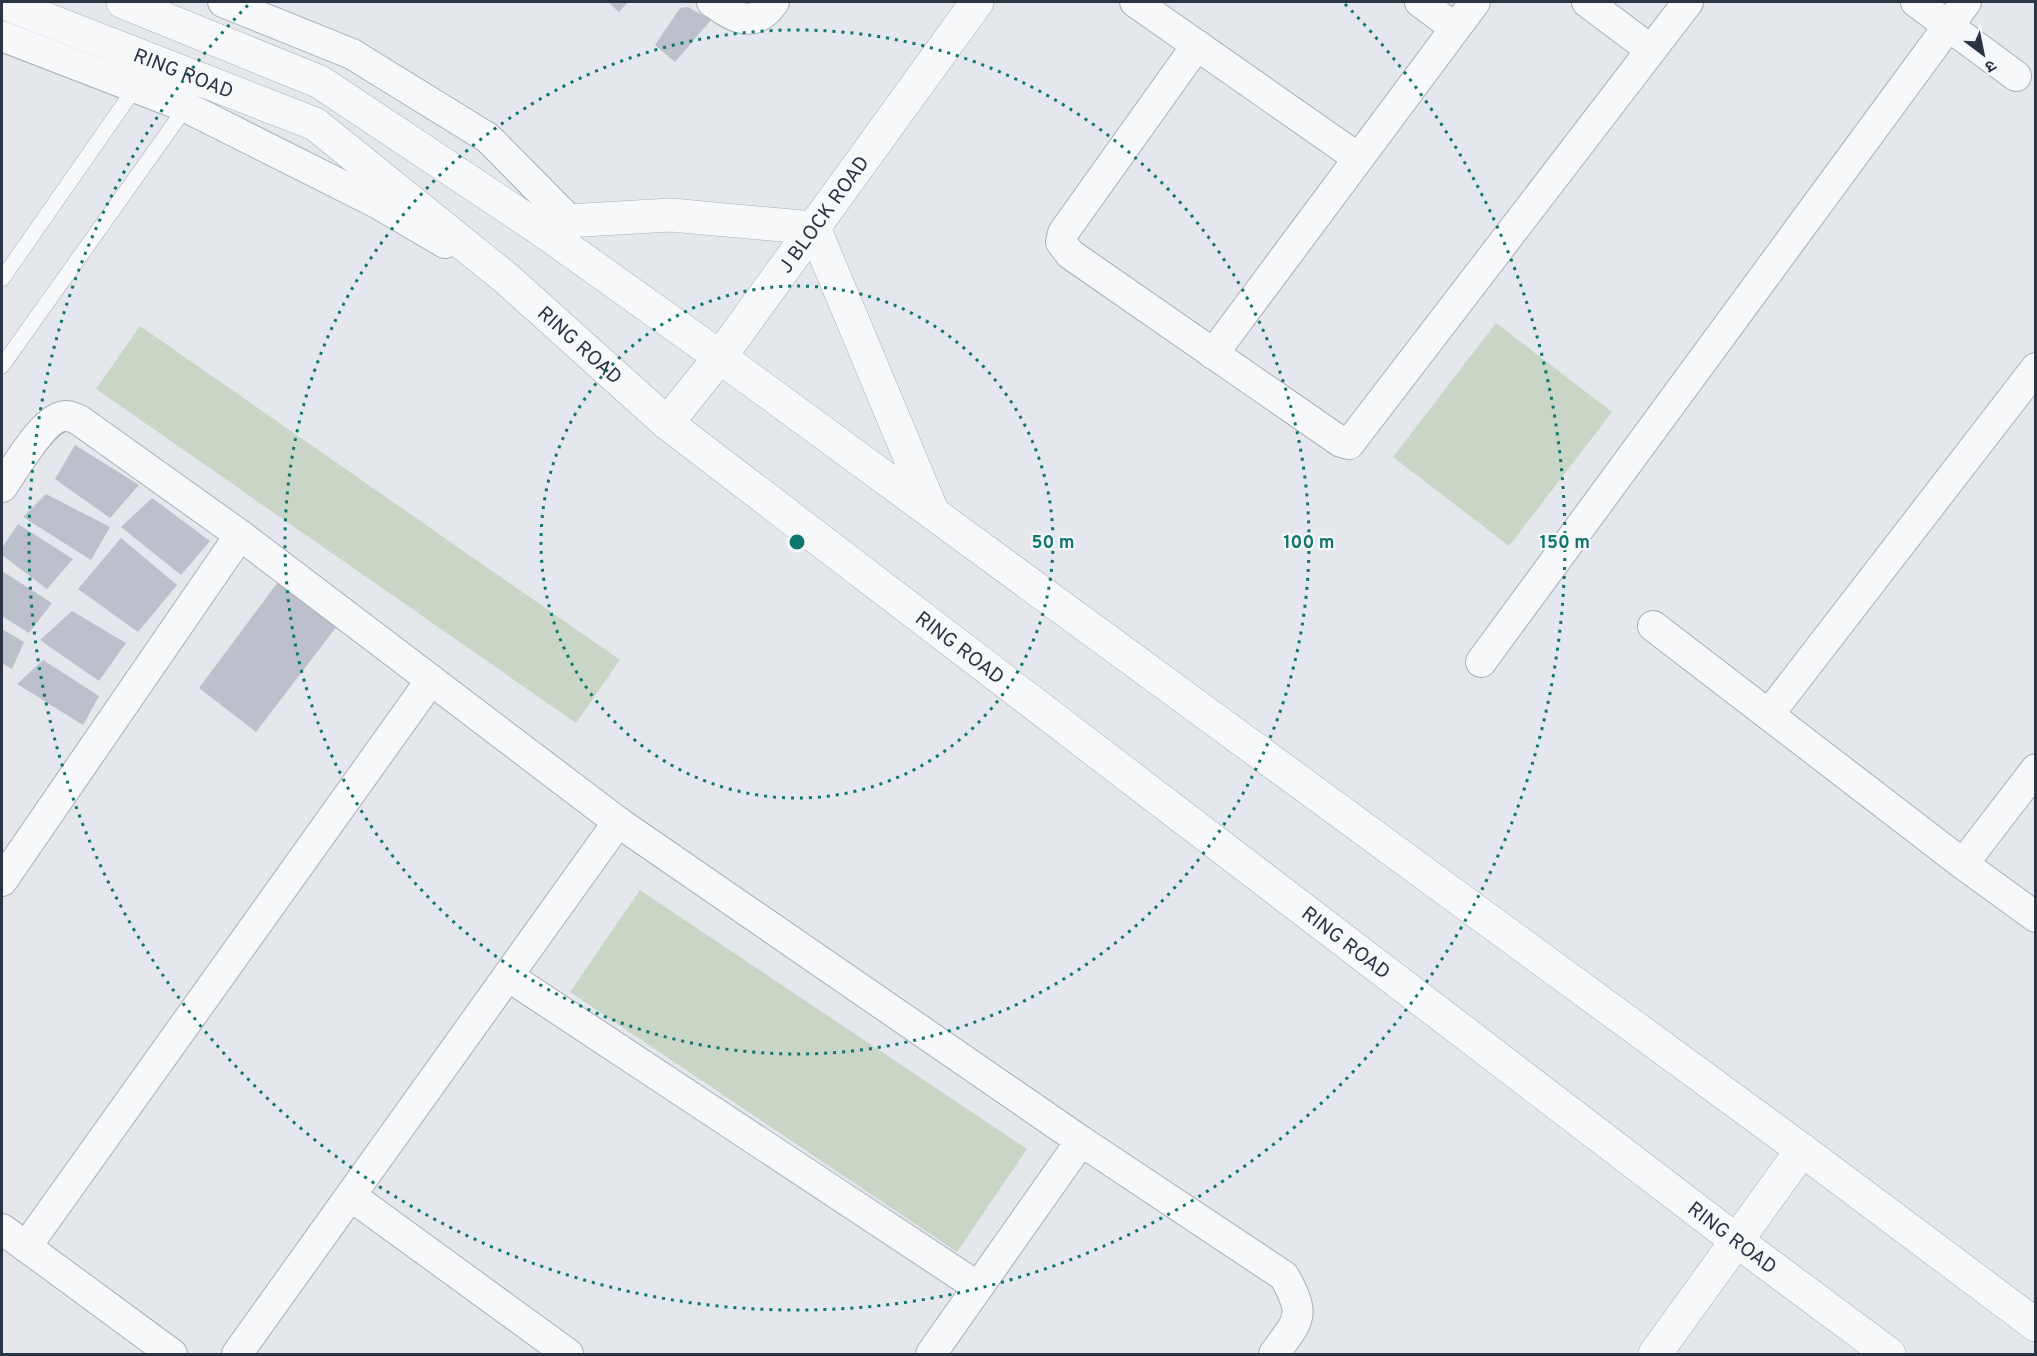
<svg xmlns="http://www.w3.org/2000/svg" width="2037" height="1356" font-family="Overpass,'Noto Sans Devanagari',sans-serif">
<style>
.green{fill:#c9d6c5}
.building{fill:#bbc0ca}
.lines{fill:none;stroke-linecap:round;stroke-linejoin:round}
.service-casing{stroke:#a9aeb7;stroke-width:16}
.minor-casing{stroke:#a9aeb7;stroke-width:32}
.tertiary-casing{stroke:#a9aeb7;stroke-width:34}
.service{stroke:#f7f8fa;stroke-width:15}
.minor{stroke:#f7f8fa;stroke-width:30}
.tertiary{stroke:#f7f8fa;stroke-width:33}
.ring{fill:none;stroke:#0f766e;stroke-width:3;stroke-dasharray:3 6}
.labels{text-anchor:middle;stroke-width:4.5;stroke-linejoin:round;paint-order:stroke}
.street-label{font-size:20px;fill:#2b3445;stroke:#f4f6f9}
.centre{fill:#0f766e;stroke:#f4f6f9;stroke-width:3}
.ring-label{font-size:18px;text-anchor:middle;font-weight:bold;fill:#0f766e;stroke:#f4f6f9;stroke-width:4.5;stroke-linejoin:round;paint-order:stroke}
</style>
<rect width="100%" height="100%" fill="#e4e7ec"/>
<!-- green -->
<g class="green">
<path d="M1496,323L1612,412L1509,546L1393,457Z"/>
<path d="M140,326L620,660L576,723L96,389Z"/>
<path d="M640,890L1027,1149L957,1252L570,992Z"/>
</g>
<!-- building -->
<g class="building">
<path d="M612,2H628L619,12L610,4Z"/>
<path d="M688,7L711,20L675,62L655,45L680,8Z"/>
<path d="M75,445L139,485L110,518L55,479Z"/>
<path d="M46,494L110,527L91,560L23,517Z"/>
<path d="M152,498L210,541L181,575L121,527Z"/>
<path d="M18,524L73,559L47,589L2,555V548Z"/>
<path d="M121,538L177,585L138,632L78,589Z"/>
<path d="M2,571L52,603L29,633L2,616Z"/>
<path d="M278,582L337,626L256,732L199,688Z"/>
<path d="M72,611L126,643L99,681L40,640Z"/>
<path d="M2,629L24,642L12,669L2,663Z"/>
<path d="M43,660L99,696L83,725L17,684Z"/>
</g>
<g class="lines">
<!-- service casing -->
<g class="service-casing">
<g id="service">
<path d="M2,279L135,88"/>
<path d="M2,366L186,107"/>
</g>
</g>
<!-- minor casing -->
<g class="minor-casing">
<g id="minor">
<path d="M223,2L352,54L488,138L569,220"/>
<path d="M712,2C735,18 754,30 774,2"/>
<path d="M1135,2L1358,158"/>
<path d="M1420,2L1455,28"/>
<path d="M1587,2L1651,50"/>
<path d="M1916,2L2016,76"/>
<path d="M2,36L186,107L377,203L445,243"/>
<path d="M1197,45L1063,233L1061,242L1070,254L1341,442L1349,444L1688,2"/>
<path d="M1213,354L1475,2"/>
<path d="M2,487C14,470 45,415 66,416C70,416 75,418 79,420L240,535"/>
<path d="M1653,626L1963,864L2036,917"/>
<path d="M1481,662L1966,2"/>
<path d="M1769,714L2036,368"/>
<path d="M1963,864L2036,769"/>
<path d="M2,881L240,535L618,822"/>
<path d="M508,976L978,1287"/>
<path d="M351,1196L568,1354"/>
<path d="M2,1229L172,1354"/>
<path d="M26,1247L431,680"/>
<path d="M237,1354L618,822L1081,1141"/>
<path d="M931,1354L1081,1141L1284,1276C1307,1317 1299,1319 1274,1354"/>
</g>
</g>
<!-- tertiary casing -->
<g class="tertiary-casing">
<g id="tertiary">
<path id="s1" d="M2,2L315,124L507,279L667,423L1737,1241L1889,1354"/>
<path d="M123,2L320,82L539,228L720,357L1802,1150L2036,1325"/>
<path d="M531,223L671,215L814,228L933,513"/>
<path id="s2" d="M667,423L720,357L977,2"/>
<path d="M1655,1354L1802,1150"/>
</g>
</g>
<!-- service -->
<use href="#service" class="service"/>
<!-- minor -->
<use href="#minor" class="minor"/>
<!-- tertiary -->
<use href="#tertiary" class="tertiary"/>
</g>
<!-- distance rings -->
<g class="ring">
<circle cx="797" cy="542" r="256"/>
<circle cx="797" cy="542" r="512"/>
<path d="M1345 4A768 768 0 1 1 249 4"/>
</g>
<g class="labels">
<!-- street labels -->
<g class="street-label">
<text dy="7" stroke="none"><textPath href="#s1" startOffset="195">RING ROAD</textPath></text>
<text dy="7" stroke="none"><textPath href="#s2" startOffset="261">J BLOCK ROAD</textPath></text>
<text dy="7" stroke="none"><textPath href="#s1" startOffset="681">RING ROAD</textPath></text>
<text dy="7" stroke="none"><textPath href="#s1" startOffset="1167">RING ROAD</textPath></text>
<text dy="7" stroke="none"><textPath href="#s1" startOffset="1653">RING ROAD</textPath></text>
<text dy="7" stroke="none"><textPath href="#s1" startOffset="2139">RING ROAD</textPath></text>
</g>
</g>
<circle cx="797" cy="542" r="9" class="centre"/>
<g class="ring-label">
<text x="1053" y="548">50 m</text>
<text x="1309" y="548">100 m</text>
<text x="1565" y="548">150 m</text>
</g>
<!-- border -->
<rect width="2037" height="1356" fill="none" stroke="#2b3445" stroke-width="6"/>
<!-- north arrow -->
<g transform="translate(1983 54) rotate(148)" stroke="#f4f6f9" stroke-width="4.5" paint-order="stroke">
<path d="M0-4.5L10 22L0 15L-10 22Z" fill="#2b3445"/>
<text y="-9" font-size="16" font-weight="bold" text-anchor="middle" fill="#2b3445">उ</text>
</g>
</svg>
